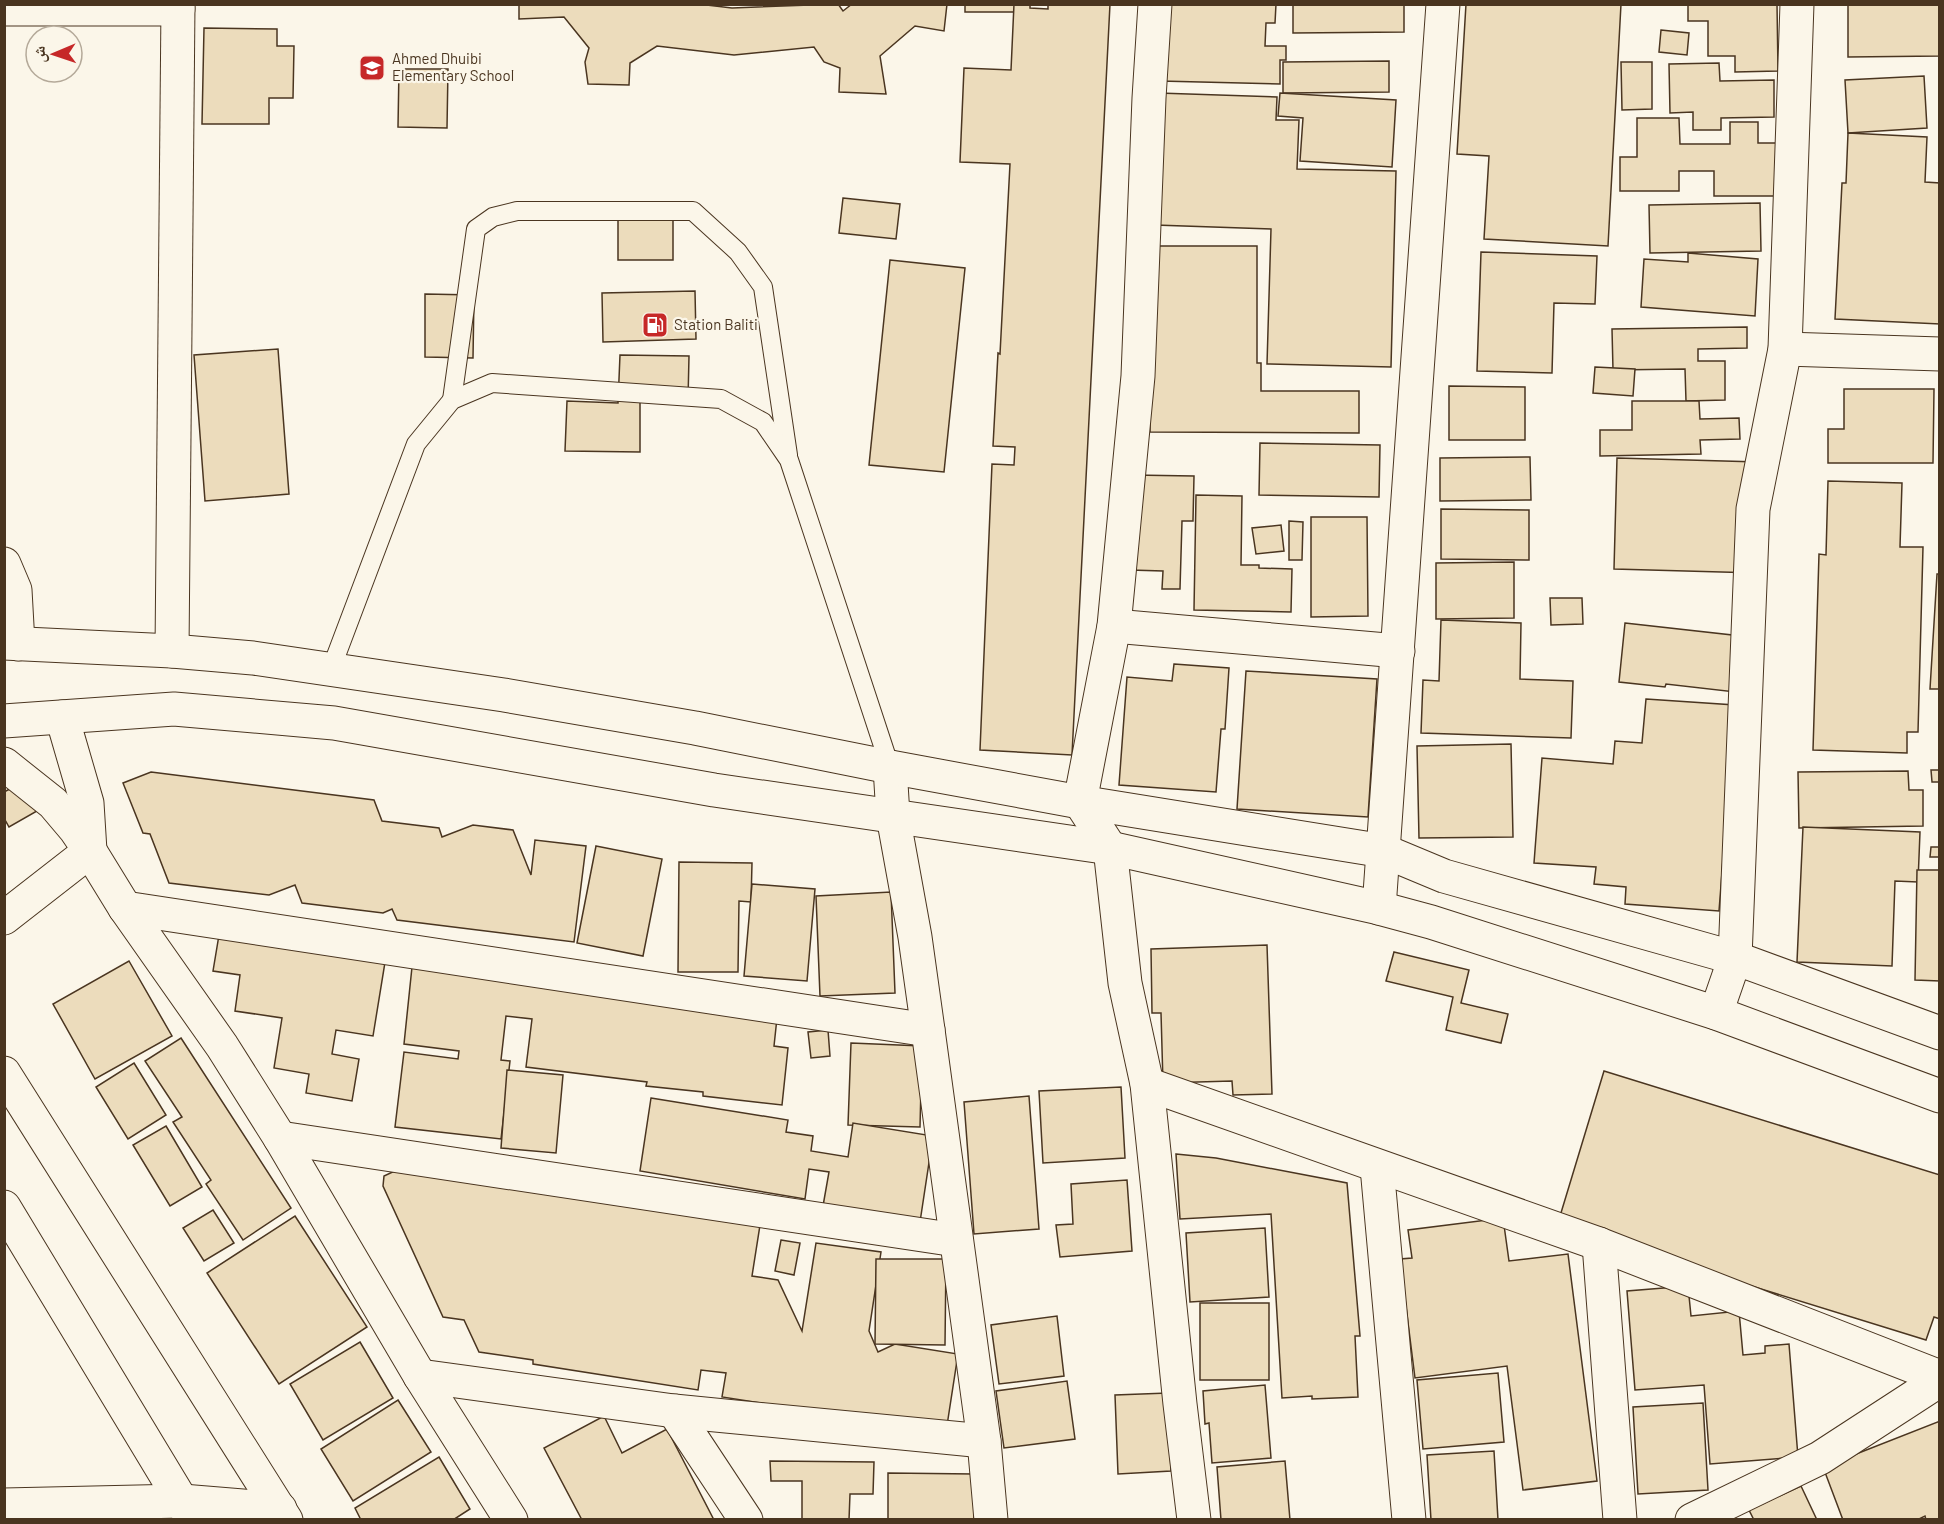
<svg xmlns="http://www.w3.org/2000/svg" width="1944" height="1524" font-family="Barlow,'Noto Naskh Arabic',sans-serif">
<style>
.building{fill:#ecdcbc;stroke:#4a3520;stroke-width:1.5}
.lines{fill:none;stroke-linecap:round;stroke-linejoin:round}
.lane-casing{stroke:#4a3520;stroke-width:20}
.street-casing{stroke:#4a3520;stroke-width:35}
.secondary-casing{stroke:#4a3520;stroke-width:35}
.primary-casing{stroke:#4a3520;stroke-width:35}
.lane{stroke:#fbf6e9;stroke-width:18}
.street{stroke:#fbf6e9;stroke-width:33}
.secondary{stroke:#fbf6e9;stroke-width:33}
.primary{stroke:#fbf6e9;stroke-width:33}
.labels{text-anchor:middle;stroke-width:4.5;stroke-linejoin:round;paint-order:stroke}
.poi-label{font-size:15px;fill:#4a3520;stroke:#fbf6e9;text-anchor:start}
</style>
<rect width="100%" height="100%" fill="#fbf6e9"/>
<!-- building -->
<g class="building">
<path d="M519,4H698L732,8L838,4L843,11L852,4H947L944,31L915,26L880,56L886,94L839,92L840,68L824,62L814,47L734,55L657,46L630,63L629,85L588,84L585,62L589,48L564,17L519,19Z"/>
<rect x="965" y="4" width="54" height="8"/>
<path d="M1014,4H1030V8L1048,9V4H1110L1072,755L980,750L992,464L1014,465L1015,447L993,446L998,353L1000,354L1010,164L960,162L964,68L1011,70Z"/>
<path d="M1161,4H1276L1275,23H1266L1265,46H1286V60H1280V84L1160,81Z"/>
<path d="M1293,4H1404V32L1293,33Z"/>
<path d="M1466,4H1621L1608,246L1484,239L1489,156L1457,154Z"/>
<path d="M1688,4H1777L1778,71L1735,72V56H1708V21H1688Z"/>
<path d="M1848,4H1940V56L1848,57Z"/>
<path d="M204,28L277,29V46H294L293,98H269V124H202Z"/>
<path d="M1661,30L1689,33L1687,55L1659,52Z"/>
<path d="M1389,61V92L1283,93V62Z"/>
<path d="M1621,62H1652V109L1622,110Z"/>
<path d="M1719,63L1720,81L1774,80V117L1721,118V130H1693V112L1670,113L1669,64Z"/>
<path d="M399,69H448L447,128L398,127Z"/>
<path d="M1924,76L1927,128L1848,133L1845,80Z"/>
<path d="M1158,93L1277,97L1276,120H1299L1297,169L1396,171L1391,367L1267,364L1271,229L1155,225Z"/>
<path d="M1280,93L1396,100L1392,167L1300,161L1303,118L1278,116Z"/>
<path d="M1637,118H1679L1680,144H1730V122H1758V143H1776V196H1714V171H1679V191H1620V157H1637Z"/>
<path d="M1848,133L1927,137L1925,182L1940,183V324L1835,319L1842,183H1846Z"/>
<path d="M843,198L900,204L896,239L839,233Z"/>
<path d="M1760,203L1761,251L1650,253L1649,205Z"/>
<path d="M618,215L673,216V260H618Z"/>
<path d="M1154,246H1257V363H1261V391H1359V433L1150,432L1149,320Z"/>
<path d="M1481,252L1597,256L1595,304L1554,303L1552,373L1477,371Z"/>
<path d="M1688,253L1758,259L1755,316L1641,307L1644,259L1688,262Z"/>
<path d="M890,260L965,268L944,472L869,465Z"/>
<path d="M695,291L696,339L603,342L602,293Z"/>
<path d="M425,294L474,295L473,358L425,357Z"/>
<path d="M1747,327V348L1698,349V361H1725V400L1686,401L1685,369L1613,370L1612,329Z"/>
<path d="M278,349L289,494L205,501L194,355Z"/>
<path d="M620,355L689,356L688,400L640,399V452L565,451L567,401L618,403Z"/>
<path d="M1595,367L1635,369L1633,396L1593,393Z"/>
<path d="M1449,386L1525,387V440H1449Z"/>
<path d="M1844,389H1934L1933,463H1828V429H1844Z"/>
<path d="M1632,401H1699L1700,419L1739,418L1740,439L1700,440L1701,454L1600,456V430H1632Z"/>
<path d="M1260,443L1380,445L1379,497L1259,495Z"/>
<path d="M1530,457L1531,500L1440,501V458Z"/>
<path d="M1617,458L1759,462L1757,573L1614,569Z"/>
<path d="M1132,475L1194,476L1193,521H1182L1180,589H1162L1163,571L1130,570Z"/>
<path d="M1828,481L1902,483L1900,547H1923L1918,732H1907V753L1813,750L1819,554L1826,555Z"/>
<path d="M1196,495L1242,496L1241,565H1259V568L1292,569L1291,612L1194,610Z"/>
<path d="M1441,509L1529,510V560L1441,559Z"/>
<path d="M1311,517H1367L1368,616L1311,617Z"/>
<path d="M1289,521L1303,522L1302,560H1289Z"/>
<path d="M1281,525L1284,551L1256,554L1252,528Z"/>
<path d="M1514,562V618L1436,619V563Z"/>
<path d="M1937,574H1940V689H1930Z"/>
<path d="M1550,598H1582L1583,624L1551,625Z"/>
<path d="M1441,620L1521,623L1520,679L1573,681L1571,738L1421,733L1423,680L1439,681Z"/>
<path d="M1625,623L1750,637L1744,693L1666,684L1665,687L1619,682Z"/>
<path d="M1174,664L1229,668L1225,729H1221L1216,792L1119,785L1127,677L1172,681Z"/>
<path d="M1246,671L1377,679L1368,817L1237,809Z"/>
<path d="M1646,699L1735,705L1719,911L1625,904L1626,887L1594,884L1596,867L1534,863L1542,758L1613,764L1615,741L1642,743Z"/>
<path d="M1511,744L1513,837L1419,838L1417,746Z"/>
<path d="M1931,770H1940V782H1932Z"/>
<path d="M1908,771L1909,790H1923V826L1799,828L1798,772Z"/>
<path d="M151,772L374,800L382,821L439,828L442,837L473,825L513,830L531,875L535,840L586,846L574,942L397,920L392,909L383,913L302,903L295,885L269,895L169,883L150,834L143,833L123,783Z"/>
<path d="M21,783L37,811L9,827L4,818V792Z"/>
<path d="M1803,827L1920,832L1918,882L1895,881L1892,966L1797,962Z"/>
<path d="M596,846L662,859L643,956L577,943Z"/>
<path d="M1931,847H1940V857H1930Z"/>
<path d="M679,862L752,863L751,902L739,901L738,972H678Z"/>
<path d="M1917,870H1940V981L1915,980Z"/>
<path d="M752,884L815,889L807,981L744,976Z"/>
<path d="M891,892L895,993L820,996L816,896Z"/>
<path d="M220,929L386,956L373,1036L336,1030L332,1054L359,1059L352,1101L306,1093L309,1074L274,1068L282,1018L235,1011L240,975L213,971Z"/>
<path d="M1267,945L1272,1094L1233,1095L1232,1081L1163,1083L1161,1013H1152L1151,949Z"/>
<path d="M1394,952L1469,970L1461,1003L1508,1014L1501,1043L1446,1030L1453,997L1386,981Z"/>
<path d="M129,961L172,1036L95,1079L53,1004Z"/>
<path d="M412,967L777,1018L774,1046L788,1048L782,1105L703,1096V1092L646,1086L647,1082L526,1067L532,1019L506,1016L501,1060L510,1061L501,1139L395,1127L404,1052L458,1059L459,1051L404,1044Z"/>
<path d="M828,1030L830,1056L811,1058L808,1032Z"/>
<path d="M181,1038L291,1208L243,1240L206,1184L211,1180L173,1122L182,1117L145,1061Z"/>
<path d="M851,1043L922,1046L920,1127L848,1125Z"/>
<path d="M134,1063L166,1115L128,1139L96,1087Z"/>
<path d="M507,1070L563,1075L556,1153L501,1148Z"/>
<path d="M1604,1071L1940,1175V1319L1934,1317L1926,1340L1557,1226Z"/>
<path d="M1121,1087L1125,1158L1043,1163L1039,1091Z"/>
<path d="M1029,1096L1039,1229L974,1234L964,1102Z"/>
<path d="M651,1098L788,1120L786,1132L813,1136L811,1151L848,1157L853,1123L933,1136L920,1222L823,1206L829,1172L809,1169L805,1199L640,1171Z"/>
<path d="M166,1126L202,1187L170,1206L133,1145Z"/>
<path d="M1176,1154L1216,1158L1347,1183L1360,1336H1355L1358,1397L1312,1399V1396L1282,1398L1271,1214L1180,1219Z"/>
<path d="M401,1168L760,1225L752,1276L778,1280L802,1331L816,1243L881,1252L869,1331L878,1352L895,1344L958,1354L946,1432L722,1397L726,1373L701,1370L698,1390L533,1364V1360L479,1352L464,1320L443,1317L383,1186L384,1176Z"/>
<path d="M1127,1180L1132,1251L1060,1257L1056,1225L1073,1224L1071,1184Z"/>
<path d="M213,1210L234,1243L204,1261L183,1228Z"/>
<path d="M295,1216L367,1327L279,1384L207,1273Z"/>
<path d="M1503,1218L1509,1261L1568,1254L1597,1481L1523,1490L1507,1366L1415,1378L1400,1259L1412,1258L1408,1230Z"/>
<path d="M1265,1228L1269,1297L1190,1302L1186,1233Z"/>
<path d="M781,1240L800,1243L794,1275L775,1271Z"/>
<path d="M876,1259H946L945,1345L875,1344Z"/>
<path d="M1688,1286L1691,1316L1739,1311L1743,1355L1765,1353V1346L1789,1344L1798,1457L1710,1464L1704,1385L1635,1390L1627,1291Z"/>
<rect x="1200" y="1303" width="69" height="77"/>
<path d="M1057,1316L1064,1376L999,1384L991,1325Z"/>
<path d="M360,1342L393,1398L323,1440L290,1384Z"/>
<path d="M1498,1373L1504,1442L1423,1449L1417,1380Z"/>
<path d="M1067,1381L1075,1439L1004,1448L996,1391Z"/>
<path d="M1265,1385L1271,1458L1212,1463L1209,1423L1205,1424L1203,1391Z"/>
<path d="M1168,1393L1171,1471L1118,1474L1115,1395Z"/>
<path d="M398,1400L431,1452L353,1501L321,1449Z"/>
<path d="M1703,1403L1708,1490L1638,1494L1633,1407Z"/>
<path d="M604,1416L622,1453L667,1429L714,1520H582L544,1448Z"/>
<path d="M1940,1421V1520H1926L1925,1516L1917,1520H1843L1823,1467Z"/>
<path d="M1494,1451L1498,1520H1431L1427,1455Z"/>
<path d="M439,1457L470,1509L453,1520H361L355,1508Z"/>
<path d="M770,1461L874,1462L873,1494H850L849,1520H802V1481H771Z"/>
<path d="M1285,1461L1290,1520H1221L1217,1467Z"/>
<path d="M888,1473L974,1474V1520H888Z"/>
<path d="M1801,1486L1817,1520H1754L1749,1510Z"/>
</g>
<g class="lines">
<!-- lane casing -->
<g class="lane-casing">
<g id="lane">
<path d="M452,400L476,229L493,217L517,211H693L738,252L763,287L788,455"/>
<path d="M331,669L416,444L452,400L492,383L721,399L763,422L789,460L890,767"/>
</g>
</g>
<!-- street casing -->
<g class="street-casing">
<g id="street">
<path d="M1155,4L1149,98L1138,376L1114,626L1080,802L1110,848L1125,983L1147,1084L1180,1404L1194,1520"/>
<path d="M4,9H178"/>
<path d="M1785,349L1940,354"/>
<path d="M1114,626L1398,651"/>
<path d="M172,651L178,4"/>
<path d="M890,767L893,816L915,937L928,1030L984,1441L991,1520"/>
<path d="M125,908L928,1030"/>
<path d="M1379,908L1443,4"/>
<path d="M4,918L90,851"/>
<path d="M1716,1013L1735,958L1753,509L1785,349L1797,4"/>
<path d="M4,1073L286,1520"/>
<path d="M1147,1084L1599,1244L1940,1377"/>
<path d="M280,1138L956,1240"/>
<path d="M1377,1167L1409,1520"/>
<path d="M4,1207L193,1520"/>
<path d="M1599,1244L1620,1520"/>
<path d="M420,1376L674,1411L984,1441"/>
<path d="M674,1411L746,1520"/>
<path d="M4,1505L182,1501L280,1509"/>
<path d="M1692,1520L1820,1458L1940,1380"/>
</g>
</g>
<!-- secondary casing -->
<g class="secondary-casing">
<g id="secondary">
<path d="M62,717L87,803L90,851"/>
<path d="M4,764L53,803L75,829L90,851L125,908L222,1046L280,1138L420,1376L511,1520"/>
</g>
</g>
<!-- primary casing -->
<g class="primary-casing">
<g id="primary">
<path d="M4,564L15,590L18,644"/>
<path d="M4,643L172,651L253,658L504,695L695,728L890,767L1080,802L1384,851L1444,876L1735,958L1940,1033"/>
<path d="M4,721L174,709L334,723L714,790L1110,848L1379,908L1431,922L1716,1013L1940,1096"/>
</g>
</g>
<!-- lane -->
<use href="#lane" class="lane"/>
<!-- street -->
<use href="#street" class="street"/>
<!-- secondary -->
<use href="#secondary" class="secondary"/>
<!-- primary -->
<use href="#primary" class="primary"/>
</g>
<!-- icons -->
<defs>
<g id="school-square" transform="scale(1.35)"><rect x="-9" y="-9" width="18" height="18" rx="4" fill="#c62828" stroke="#fbf6e9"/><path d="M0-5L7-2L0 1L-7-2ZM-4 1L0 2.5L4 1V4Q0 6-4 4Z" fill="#fff"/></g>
<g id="fuel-square" transform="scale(1.35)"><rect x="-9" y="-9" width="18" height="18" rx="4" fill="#c62828" stroke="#fbf6e9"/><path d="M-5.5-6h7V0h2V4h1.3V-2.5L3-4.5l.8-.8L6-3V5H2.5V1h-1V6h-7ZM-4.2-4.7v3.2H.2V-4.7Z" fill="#fff"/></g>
</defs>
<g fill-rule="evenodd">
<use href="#school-square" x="372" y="68"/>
<use href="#fuel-square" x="655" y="325"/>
</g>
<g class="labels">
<!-- poi labels -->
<g class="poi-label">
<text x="392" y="64">Ahmed Dhuibi<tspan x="392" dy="17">Elementary School</tspan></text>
<text x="674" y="330">Station Baliti</text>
</g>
</g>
<!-- border -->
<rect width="1944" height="1524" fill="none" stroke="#4a3520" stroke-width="12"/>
<!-- north arrow -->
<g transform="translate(54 54) rotate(268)"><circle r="28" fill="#fbf6e9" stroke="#b4a999" stroke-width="1.5"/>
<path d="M0-4.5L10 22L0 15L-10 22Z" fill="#c62828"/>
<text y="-9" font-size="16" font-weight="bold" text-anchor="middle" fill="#4a3520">ش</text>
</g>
</svg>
